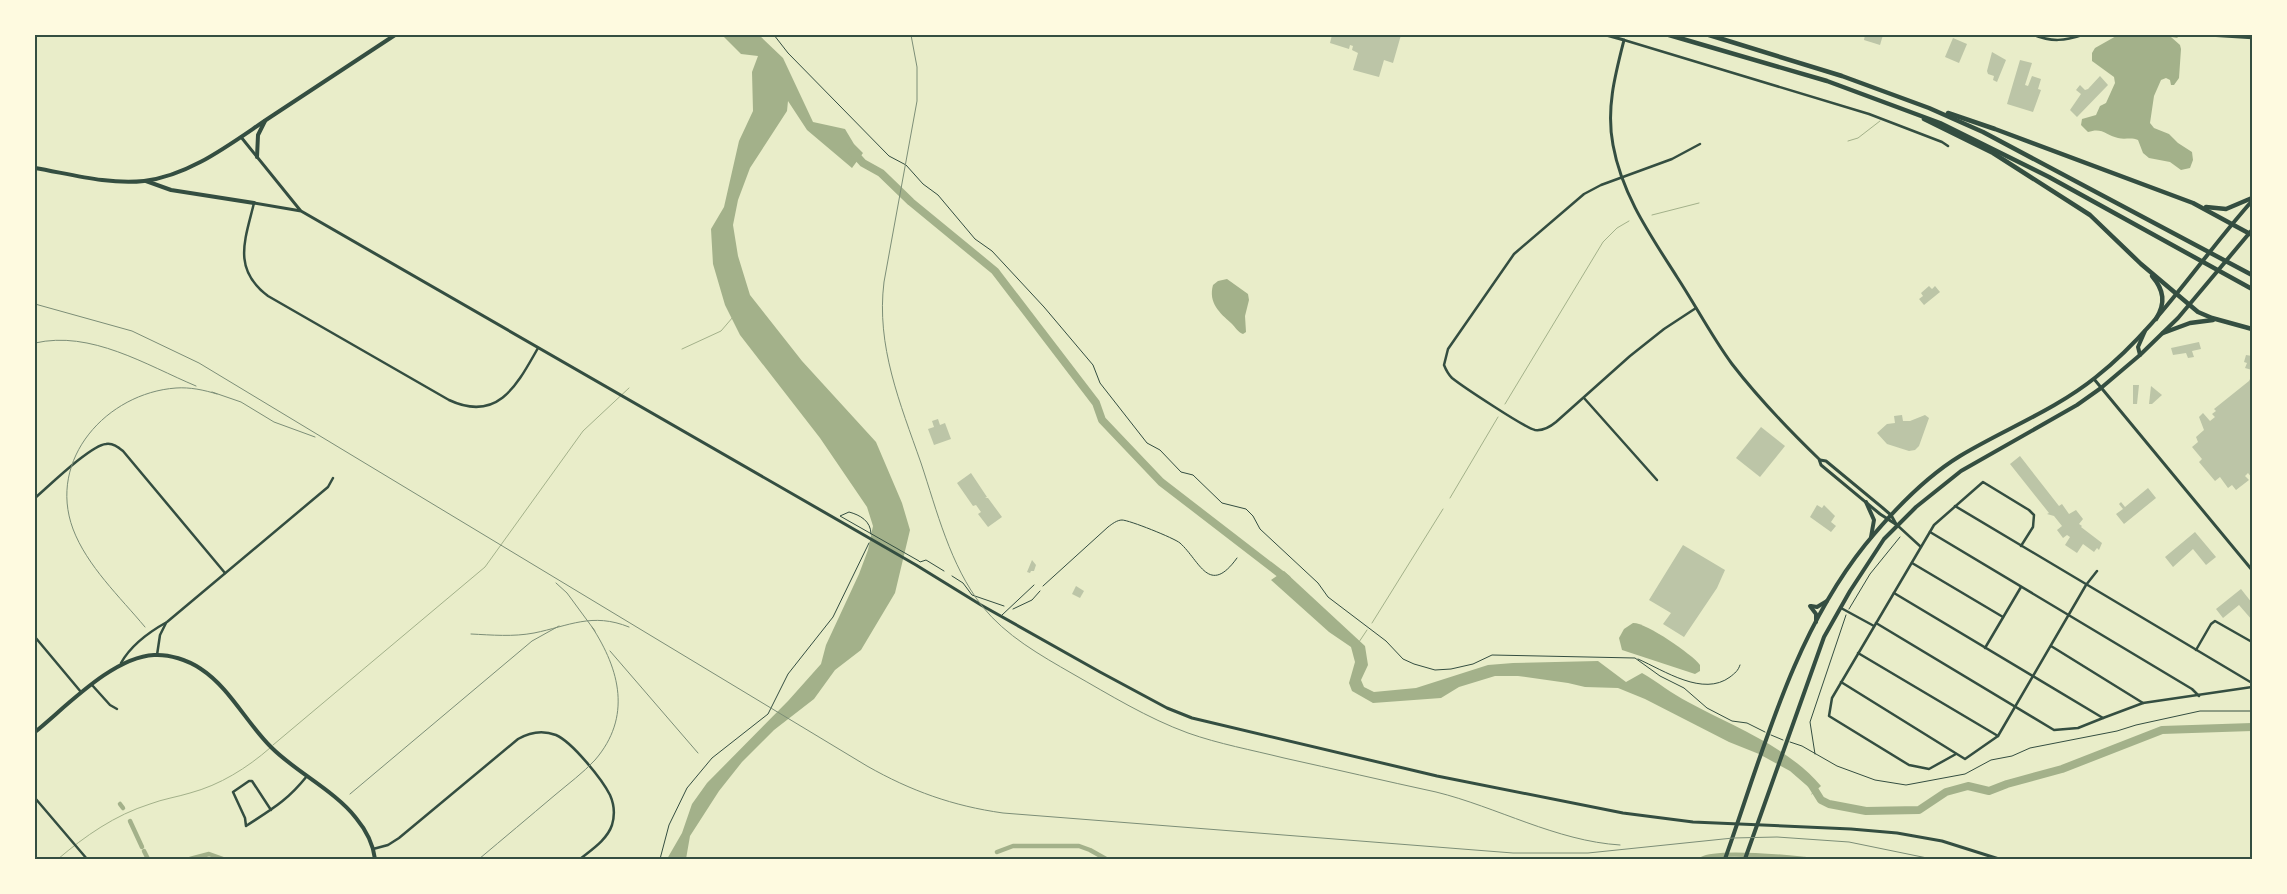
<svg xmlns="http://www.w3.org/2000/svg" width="2287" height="894" font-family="'DM Sans',sans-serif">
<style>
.water{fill:#a3b18a}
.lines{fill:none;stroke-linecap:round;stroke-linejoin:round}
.stream{stroke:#a3b18a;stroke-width:1}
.canal{stroke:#a3b18a;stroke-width:4.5}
.river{stroke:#a3b18a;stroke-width:8}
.building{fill:#bcc5a7}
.path{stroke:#344e41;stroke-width:1}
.service{stroke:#344e41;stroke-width:1}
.minor{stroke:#344e41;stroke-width:2.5}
.tertiary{stroke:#344e41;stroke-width:3}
.secondary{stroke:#344e41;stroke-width:4}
.primary{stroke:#344e41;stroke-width:4}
.motorway{stroke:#344e41;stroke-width:4.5}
.rail{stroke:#7c8e77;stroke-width:1}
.neatline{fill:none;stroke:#344e41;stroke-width:2}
</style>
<rect width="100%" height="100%" fill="#e9edc9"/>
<!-- water -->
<g class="water">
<path d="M722,35H759L783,58L813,122L845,129L854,144L863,153L852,168L807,130L788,101L787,111L750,168L738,200L733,225L738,256L750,295L802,361L876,442L902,503L910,530L895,593L861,650L835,670L814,699L774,730L742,762L719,791L690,836L686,859H667L682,833L692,804L707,783L788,701L821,664L826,645L859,574L868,550L873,526L867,507L820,438L740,335L725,305L713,264L711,229L724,207L739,141L753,111L752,72L758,56L741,54Z"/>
<path d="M2118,35H2180L2177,38L2171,37L2180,45L2181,49L2179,78L2174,85H2171L2170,80L2166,78L2161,80L2154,96L2150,123L2154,128L2169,134L2178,143L2192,152L2193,160L2190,168L2181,170L2170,162L2149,158L2143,153L2138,140C2131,137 2125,140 2118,138C2106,135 2102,127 2088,132L2081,125L2082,119L2096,115L2100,106L2106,103L2115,83L2114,77L2092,61V53L2095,48Z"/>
<path d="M1227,279L1248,294L1249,300L1245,316L1246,332L1243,334C1238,332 1236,328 1231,323C1220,313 1208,303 1213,285L1218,281Z"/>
<path d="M1284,571L1365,646L1368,665L1361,680L1364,687L1374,692L1416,688L1488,665L1513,663L1598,661L1626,682L1642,673C1658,682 1672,694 1688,702C1734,727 1787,746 1821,786L1811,795L1813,791L1790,771L1759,754L1729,742L1645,699L1618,688L1585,687L1568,683L1518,676H1495L1459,687L1441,698L1373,703L1352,691L1349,683L1355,662L1351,647L1329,632L1271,580Z"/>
<path d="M1633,623C1645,622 1692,654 1700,665V671L1695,674L1622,650L1619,638L1624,629Z"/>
</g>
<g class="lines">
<!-- stream -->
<g class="stream">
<path d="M1848,141L1858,138L1880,121"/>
<path d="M1652,215L1699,203"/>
<path d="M682,349L721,331L733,317"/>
<path d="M1505,404L1603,242L1617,228L1629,221"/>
<path d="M1450,498L1498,417"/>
<path d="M1372,623L1443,509"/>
<path d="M1359,642L1367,630"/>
<path d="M273,745L485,567L583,431L629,388"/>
<path d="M58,859C85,836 115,815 150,804C163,799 177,797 190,793C220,785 247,768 270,748"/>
</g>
<!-- canal -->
<g class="canal">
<path d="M120,804L123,808"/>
<path d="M130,821L142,847"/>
<path d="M144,851L148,859"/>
<path d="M997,852L1013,846H1079L1090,850L1106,859"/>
<path d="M190,859L209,854L223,859"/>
<path d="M1702,859C1717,850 1784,857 1805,859"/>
</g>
<!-- river -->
<g class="river">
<path d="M852,151L863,163L881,173L911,202L995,271L1096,403L1102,420L1161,482L1287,579"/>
<path d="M1811,784L1821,800L1829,804L1866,811L1919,810L1946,792L1968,786L1989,791L2007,784L2062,769L2162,730L2252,727"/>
</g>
</g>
<!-- building -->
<g class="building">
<path d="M1332,35H1401L1393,63L1384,60L1379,77L1353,70L1358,53L1352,50L1353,46L1350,45L1349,49L1330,43Z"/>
<path d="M1865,35H1883L1880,45L1864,40Z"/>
<path d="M1953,38L1967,44L1959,63L1945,57Z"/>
<path d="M1992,52L2006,60L1997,82L1993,80L1994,76L1988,74L1987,71Z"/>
<path d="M2020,60L2032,63L2025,85L2028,86L2032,76L2041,79L2038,89L2041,90L2033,112L2007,104Z"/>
<path d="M2100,76L2108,85L2077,117L2070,110L2081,94L2076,90L2080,85L2085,90L2088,89Z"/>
<path d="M1929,286L1932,289L1935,286L1940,292L1924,305L1919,299L1923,296L1921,293Z"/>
<path d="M2199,342L2201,349L2192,351L2194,357L2188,358L2186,353L2173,355L2171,348Z"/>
<path d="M2246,355L2252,356V370L2245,368L2247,363L2244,362Z"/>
<path d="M2252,375V478L2248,473L2245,476L2249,480L2236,490L2232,485L2228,488L2220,477L2215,481L2199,462L2202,459L2192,447L2198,442L2196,437L2204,430L2199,417L2203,413L2210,421L2215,417L2212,414L2216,411L2214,409L2249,381Z"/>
<path d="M2133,385H2139L2137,404H2133Z"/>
<path d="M2151,386L2162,395L2152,404H2149Z"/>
<path d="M1902,415L1903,421H1910L1925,415L1929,418L1919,446L1915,450L1909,451L1887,444L1877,433L1887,424L1895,423L1894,416Z"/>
<path d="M938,419L940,425L945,423L951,439L934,445L928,429L934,427L932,421Z"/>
<path d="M1761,427L1785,446L1760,477L1736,458Z"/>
<path d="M2020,456L2059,506L2062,504L2069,514L2076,510L2083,519L2079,524L2082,526L2081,527L2102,543L2099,550L2097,548L2094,552L2083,544L2077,553L2065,545L2070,537L2067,535L2063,538L2057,530L2062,526L2054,516L2047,514L2049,513L2010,464Z"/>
<path d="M971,473L987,497L985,498H988L1002,517L988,527L978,514L981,512L976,505L973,506L957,483Z"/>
<path d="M2148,488L2156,498L2124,524L2116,514L2123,509L2119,504L2121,502L2125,507Z"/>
<path d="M1817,505L1822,508L1824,505L1835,516L1831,522L1836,526L1831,532L1810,517Z"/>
<path d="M2195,532L2216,557L2206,565L2193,549L2173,567L2165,557Z"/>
<path d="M1683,545L1725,570L1717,588L1684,637L1663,624L1671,613L1649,600Z"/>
<path d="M1032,560L1036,565L1034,571H1031L1030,573L1027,572Z"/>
<path d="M1076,586L1084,591L1080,598L1072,594Z"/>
<path d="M2241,589L2252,603V620L2239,605L2223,618L2216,609Z"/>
</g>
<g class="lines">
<!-- path -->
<g class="path">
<path d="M774,35L788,53L889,156L906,165L923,184L938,195L975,239L992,251L1044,307L1093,365L1100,383L1147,443L1160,450L1181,472L1193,475L1222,503L1246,509L1253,516L1260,529L1318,583L1328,597L1386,641L1403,659L1414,664L1435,670L1451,669L1473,664L1492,655L1635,658L1660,676L1684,688L1707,708L1732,721L1747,723L1765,732"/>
<path d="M871,534C871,521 860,515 849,512L840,516L919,561L920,562L926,560L944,571"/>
<path d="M952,576L963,583L972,595L1004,606"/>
<path d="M1043,586L1108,527C1112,524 1117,520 1122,520C1129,520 1174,538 1180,543C1200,561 1209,597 1237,558"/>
<path d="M1013,609L1032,600L1040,591"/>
<path d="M1849,609L1870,574L1900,537"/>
<path d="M1638,659C1665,671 1703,697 1730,677C1735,673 1738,671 1740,665"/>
<path d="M1771,735L1783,740"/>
<path d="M1790,742L1802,746L1837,766L1875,780L1906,785L1965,774L1991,760L2012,756L2030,748L2117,731L2136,725L2200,711H2252"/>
<path d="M1815,754L1810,722L1846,615"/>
<path d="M660,859L669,825L687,788L712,758L768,714L788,674L833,617L869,543"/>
</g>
<!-- service -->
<path class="service" d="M1002,615L1034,585"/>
<!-- minor -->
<g class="minor">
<path d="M2034,35C2051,42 2065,41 2082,35"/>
<path d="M2204,35L2252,38"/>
<path d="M1624,40L1869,114L1942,142L1948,146"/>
<path d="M254,203C245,240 232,269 268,296L449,400C498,423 517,385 538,348"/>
<path d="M1696,308L1664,329L1630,356L1556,422C1550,427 1543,431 1535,430C1525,428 1462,386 1452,378C1448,374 1446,370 1444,365L1448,349L1514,254L1584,194L1601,185L1672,159L1700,144"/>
<path d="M1584,398L1657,480"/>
<path d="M35,498C49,486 91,445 106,444C113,443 118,447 123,451L225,573"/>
<path d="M1955,506L2252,683"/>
<path d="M1897,525L1921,547"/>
<path d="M1930,532L2192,689L2199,696"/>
<path d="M1912,563L2003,617"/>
<path d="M1894,593L2103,718L2143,703L2252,687"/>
<path d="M1841,608L1874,626"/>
<path d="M1876,623L2054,730L2078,728L2103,718"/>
<path d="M35,637L81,692"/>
<path d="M2051,646L2143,703"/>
<path d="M1985,648L2021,587"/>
<path d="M2196,650L2211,624L2215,621L2252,642"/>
<path d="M1858,653L1998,736"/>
<path d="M157,655L160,635L166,623"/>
<path d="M121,663C131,645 149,632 167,622L328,487L333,478"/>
<path d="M1841,682L1965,759L1998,736L2086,585L2097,571"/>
<path d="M92,685L110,705L117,709"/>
<path d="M1956,754L1929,769L1909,765L1829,716L1832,698L1934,525L1983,482L2029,510L2034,515L2033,527L2021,546"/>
<path d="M35,798L87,859"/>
<path d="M271,810L252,781H249L233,792L245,818L246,826C272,809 287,801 307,776"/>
<path d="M373,849L388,845L399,838L518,739C530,732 543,730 556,735C572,742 602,779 610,795C614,804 615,815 612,825C607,840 591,850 580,859"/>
</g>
<!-- tertiary -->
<g class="tertiary">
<path d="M1606,35L1624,40C1615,75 1606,109 1613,145C1622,195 1651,236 1677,277C1696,306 1712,337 1732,364C1759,399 1788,429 1819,459L1821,465L1880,514L1897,525"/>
<path d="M241,137L300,210"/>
<path d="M254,203L301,211L916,565L981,605L1100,672L1167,708L1192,718L1437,776L1623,813L1693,822L1851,829L1897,833L1942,841L1999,859"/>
<path d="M2094,379L2252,570"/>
<path d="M1820,460L1826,461L1884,509L1891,515L1896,524"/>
</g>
<!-- secondary -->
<path class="secondary" d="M35,732C67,706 113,657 154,655C169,654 188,660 201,669C230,688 247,724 272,748C296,772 335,791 356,818C366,830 373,843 375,859"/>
<!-- primary -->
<g class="primary">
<path d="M257,157L258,135L265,121"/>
<path d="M35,168C70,174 109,185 144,181C193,175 235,140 275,114C315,88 355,61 395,35"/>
<path d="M146,181L171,190L254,203"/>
<path d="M2140,355L2138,347L2145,331"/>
<path d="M1866,502L1874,520L1871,537"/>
<path d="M1810,606L1816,614V622"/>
<path d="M1811,606L1817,607L1827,601"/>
<path d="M1725,859C1763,752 1793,635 1865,545C1892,512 1924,478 1960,456C2005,429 2055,410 2096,377C2158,328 2200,259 2252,201"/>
<path d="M1745,859L1824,637L1850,591L1884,539L1916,507L1961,471L2077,405L2101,388L2140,355L2178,318L2252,230"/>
</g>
<!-- motorway -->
<g class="motorway">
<path d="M1669,35L1827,81L1940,123L2049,177L2252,289"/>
<path d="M1709,35L1842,76L1929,108L1983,132L2252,275"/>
<path d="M1948,113L1995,129L2193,203L2252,235"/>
<path d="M1924,119L1993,153L2090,215L2141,264L2198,312L2212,318L2252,329"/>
<path d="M2206,207L2226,209L2252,198"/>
<path d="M2152,276C2164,290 2166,303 2156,319"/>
<path d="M2163,333L2190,323L2213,320"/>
</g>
<!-- rail -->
<g class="rail">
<path d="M911,35L917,67V101L884,282C876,346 900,403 921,463C937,511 950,565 982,606C1006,636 1040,655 1073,674C1110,695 1147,718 1188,733C1219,744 1252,750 1284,758C1334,769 1385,781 1436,792C1497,807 1556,841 1620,845"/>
<path d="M35,304L132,331L199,363L867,766C911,791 953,806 1003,813L1513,853H1588L1733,838L1777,837L1849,842L1932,859"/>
<path d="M35,343C91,330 146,365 196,386"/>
<path d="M212,392L241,402L274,422L315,437"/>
<path d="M556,583L567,593L595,631"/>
<path d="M145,627C120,597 87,566 73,529C47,459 107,393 176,388C190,387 204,390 217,394"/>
<path d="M471,634C492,635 513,637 534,633C569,626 592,612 629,627"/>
<path d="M610,651L698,753"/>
<path d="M350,794L532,641L559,626"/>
<path d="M479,859C504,838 529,817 555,795C568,784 583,773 595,760C632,717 620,670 592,627"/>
</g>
</g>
<!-- border -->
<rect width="2287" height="894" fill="none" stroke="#fefae0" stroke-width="72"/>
<rect x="36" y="36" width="2215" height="822" class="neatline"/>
</svg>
